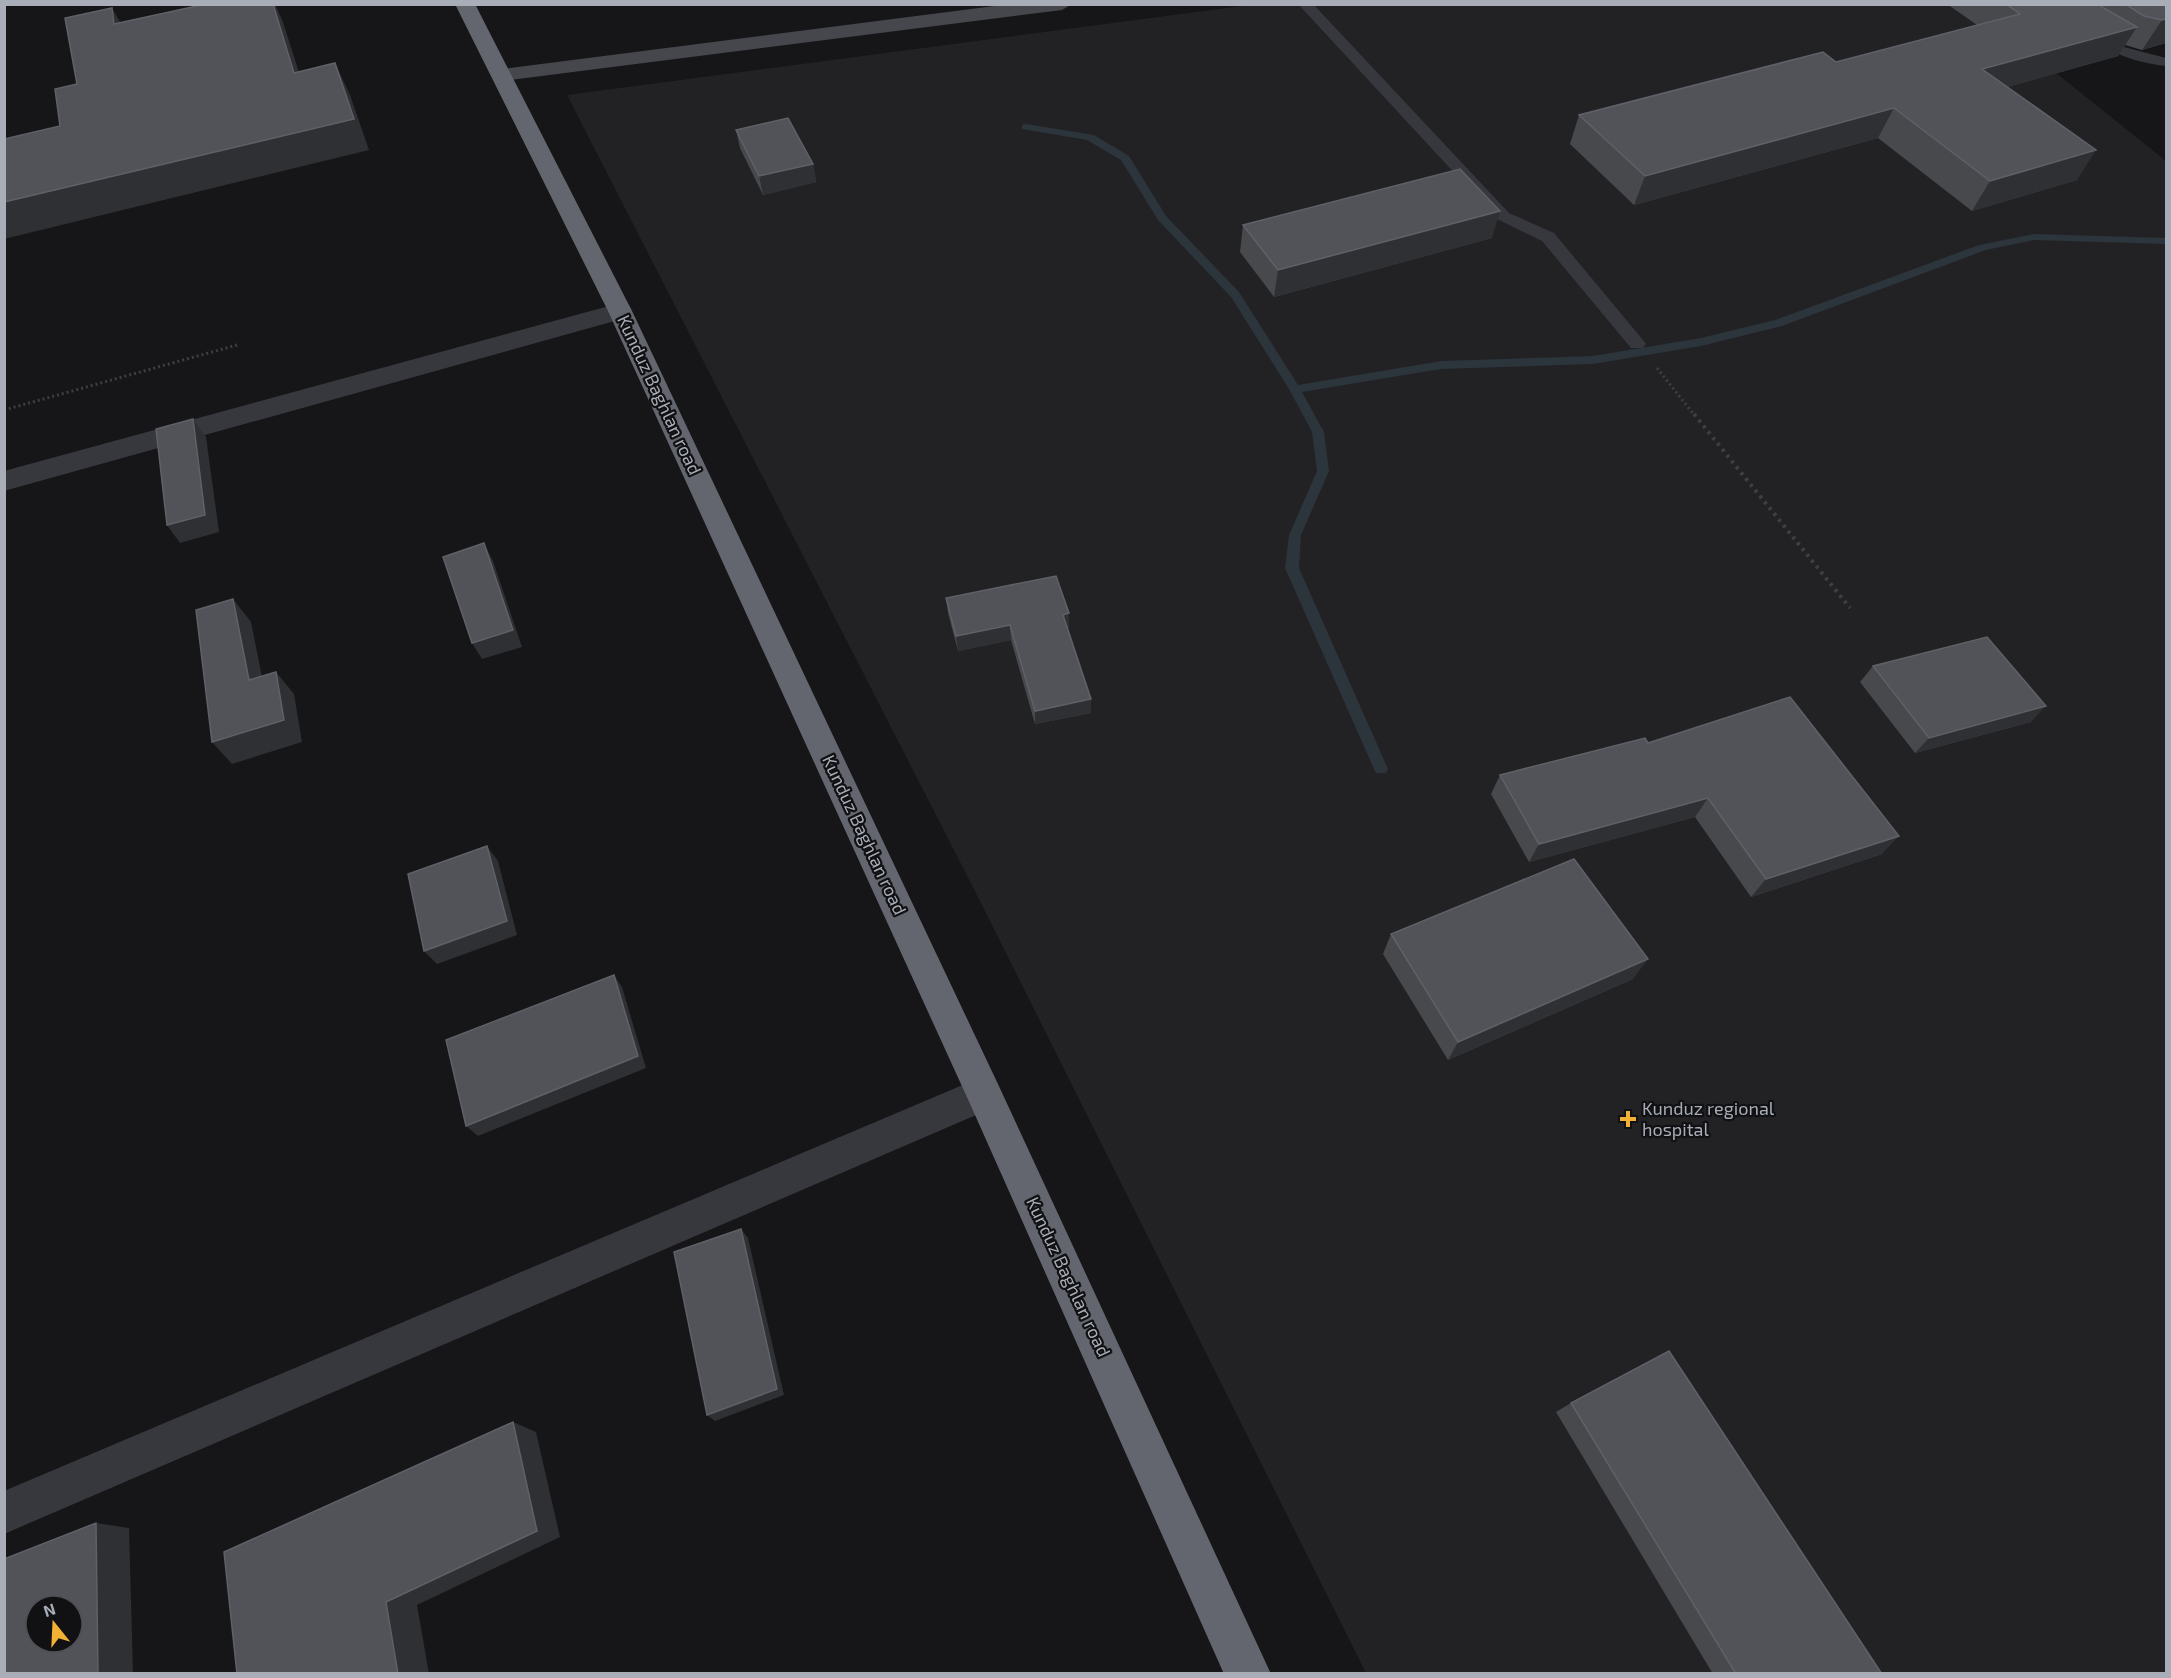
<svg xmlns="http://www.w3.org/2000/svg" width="2171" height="1678" font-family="'Exo 2',sans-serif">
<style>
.built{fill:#222225}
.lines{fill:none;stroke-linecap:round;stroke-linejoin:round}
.stream{fill:#2c353c;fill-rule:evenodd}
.path-far1{stroke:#3d3f44;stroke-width:3;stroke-dasharray:2 3;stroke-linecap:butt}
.path{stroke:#3d3f44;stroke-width:4;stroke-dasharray:3 4.5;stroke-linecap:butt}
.lane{fill:#37383d;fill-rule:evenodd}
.street{fill:#37383d;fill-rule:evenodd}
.secondary{fill:#45474d;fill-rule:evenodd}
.highway{fill:#63666e;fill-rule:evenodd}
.wall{fill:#47494d}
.shaded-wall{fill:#2f3033}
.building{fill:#525359;stroke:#5f6168;stroke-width:1.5;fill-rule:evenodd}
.poi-dot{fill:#f2b134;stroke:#111113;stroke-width:2}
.labels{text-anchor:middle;stroke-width:4.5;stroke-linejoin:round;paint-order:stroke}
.street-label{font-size:18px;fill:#a8adb8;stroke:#111113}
.poi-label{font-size:18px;fill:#a8adb8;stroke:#111113;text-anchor:start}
</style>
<rect width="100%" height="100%" fill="#161618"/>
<!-- built -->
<path class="built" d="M1257,4H1970L2166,161V1673H1366L978,897L567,95Z"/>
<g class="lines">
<!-- stream -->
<path class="stream" d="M1026,124L1094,135L1129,156L1166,216L1239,292L1298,385L1441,361L1593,356L1701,338L1775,320L1979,245L2034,234L2166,238V244L2034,240L1986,250L1782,326L1701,346L1593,364L1441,369L1302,392L1324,432L1329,471L1301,535L1299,568L1388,769L1386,773H1376L1374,769L1285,568L1289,535L1317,471L1312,432L1289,389L1231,297L1158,220L1121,160L1087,140L1022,129V125Z"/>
<!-- path-far1 -->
<g class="path-far1">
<path d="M1657,368L1695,416"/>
<path d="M4,410L237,345"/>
</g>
<!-- path -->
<path class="path" d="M1694,414L1850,608"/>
<!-- lane -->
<g class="lane">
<path d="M1298,4H1313L1509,213L1554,233L1643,340L1646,344L1643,348H1631L1542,241L1497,219Z"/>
<path d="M2048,4H2064L2098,31L2124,47L2166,58V66C2123,62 2077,38 2048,4Z"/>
</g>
<!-- street -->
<g class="street">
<path d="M620,303L629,305L632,311L629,317L4,491V471Z"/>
<path d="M984,1076L997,1082L1002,1094L997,1106L4,1534V1491Z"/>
</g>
<!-- secondary -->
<path class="secondary" d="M1010,4H1072L1062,10L502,81L494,80L491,75L494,70L502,69Z"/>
<!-- highway -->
<path class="highway" d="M455,4H475L632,311L997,1082L1271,1674H1224L971,1106L608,311Z"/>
</g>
<!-- wall -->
<g class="wall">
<path d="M1947,4H2166V43L2142,50L2125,45L2118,56L2007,87L2077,180L1972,211L1878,138L1634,205L1570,144L1579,115L1836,62L1977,25Z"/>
<path d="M736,130L813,164L816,182L763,195L740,148Z"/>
<path d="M1243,225L1492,238L1274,297L1240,252Z"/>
<path d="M946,598L1069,628H1067L1091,699V713L1035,724L1011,640L958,651L948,613Z"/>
<path d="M1873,666L2031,722L1915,753L1860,682Z"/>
<path d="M1648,743L1882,854L1751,897L1695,817L1529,862L1491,794L1500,775Z"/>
<path d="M1391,934L1633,979L1448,1060L1383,954Z"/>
<path d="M1571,1403L1882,1674H1713L1556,1412Z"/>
</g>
<!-- shaded-wall -->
<g class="shaded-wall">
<path d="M273,4H275L283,22L309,104L294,73Z"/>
<path d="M112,8L130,39L114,24Z"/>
<path d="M2166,19V43L2142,50L2162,20Z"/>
<path d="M2137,27L2118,56L1965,99L1982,69Z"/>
<path d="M335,63L350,95L369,150L4,239V202Z"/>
<path d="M1894,108L1878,138L1634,205L1645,176Z"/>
<path d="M2096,150L2077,180L1972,211L1990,181Z"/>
<path d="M813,164L816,182L763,195L759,176Z"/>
<path d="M1500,211L1492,238L1274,297L1278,270Z"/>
<path d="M193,419L206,437L219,532L180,543L167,525Z"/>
<path d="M484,543L493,561L522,647L482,659L472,643Z"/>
<path d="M233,599L251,622L267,702L249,680Z"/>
<path d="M1069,613V628L1063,629V615Z"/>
<path d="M1010,625L1011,640L958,651L956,636Z"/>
<path d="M276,672L294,694L302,742L232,764L212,742Z"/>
<path d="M1091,699V713L1035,724V711Z"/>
<path d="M2046,706L2031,722L1915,753L1929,738Z"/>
<path d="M1708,798L1695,817L1529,862L1539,844Z"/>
<path d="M1899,836L1882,854L1751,897L1766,879Z"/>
<path d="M487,846L498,861L517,935L437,964L424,951Z"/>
<path d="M1648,959L1633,979L1448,1060L1458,1042Z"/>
<path d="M614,975L622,987L646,1068L478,1136L466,1126Z"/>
<path d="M741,1229L748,1238L784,1395L715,1421L707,1415Z"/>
<path d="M513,1422L536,1432L560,1537L417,1605L429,1674H398L386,1602Z"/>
<path d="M96,1523L129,1528L133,1674H98Z"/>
</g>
<!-- building -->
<g class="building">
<path d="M206,4H273L294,73L335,63L354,119L4,202V139L60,126L55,89L77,84L65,18L112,8L114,24Z"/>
<path d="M2006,4H2097L2137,27L1982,69L2096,150L1990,181L1894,108L1645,176L1579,115L1823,52L1836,62L2020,14Z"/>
<path d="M2125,4H2166V19L2162,20L2144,16Z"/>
<path d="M788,118L813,164L759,176L736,130Z"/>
<path d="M1460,169L1500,211L1278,270L1243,225Z"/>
<path d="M193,419L205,515L167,525L156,429Z"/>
<path d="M484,543L513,630L472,643L443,557Z"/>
<path d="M1056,576L1069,613L1063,615L1091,699L1035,711L1010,625L956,636L946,598Z"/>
<path d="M233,599L249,680L276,672L284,720L212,742L196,610Z"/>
<path d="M1987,637L2046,706L1929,738L1873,666Z"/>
<path d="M1790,697L1899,836L1766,879L1708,798L1539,844L1500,775L1645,738L1648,743Z"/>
<path d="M487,846L507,921L424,951L408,874Z"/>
<path d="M1574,859L1648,959L1458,1042L1391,934Z"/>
<path d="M614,975L638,1056L466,1126L446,1040Z"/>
<path d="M741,1229L777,1389L707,1415L674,1252Z"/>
<path d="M1669,1351L1882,1674H1736L1571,1403Z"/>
<path d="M513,1422L537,1531L386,1602L398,1674H237L224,1552Z"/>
<path d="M96,1523L98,1674H4V1559ZM36,1606H72V1642H36Z"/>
</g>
<!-- markers -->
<path class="poi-dot" d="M1625 1110h6v6h6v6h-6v6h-6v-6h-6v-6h6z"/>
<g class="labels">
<!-- street labels -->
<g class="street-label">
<text transform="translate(659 395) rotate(65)" y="6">Kunduz Baghlan road</text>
<text transform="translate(864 835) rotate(65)" y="6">Kunduz Baghlan road</text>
<text transform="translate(1068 1277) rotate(65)" y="6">Kunduz Baghlan road</text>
</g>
<!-- poi labels -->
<g class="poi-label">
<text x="1642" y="1115">Kunduz regional<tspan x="1642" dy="21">hospital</tspan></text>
</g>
</g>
<!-- border -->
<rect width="2171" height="1678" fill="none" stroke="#a8adb8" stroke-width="12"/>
<!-- north arrow -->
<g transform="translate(54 1624) rotate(342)"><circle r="28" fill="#111113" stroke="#4d4f55" stroke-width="1.5"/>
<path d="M0-4.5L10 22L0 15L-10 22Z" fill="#f2b134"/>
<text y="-9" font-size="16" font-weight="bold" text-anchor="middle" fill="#a8adb8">N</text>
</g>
</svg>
